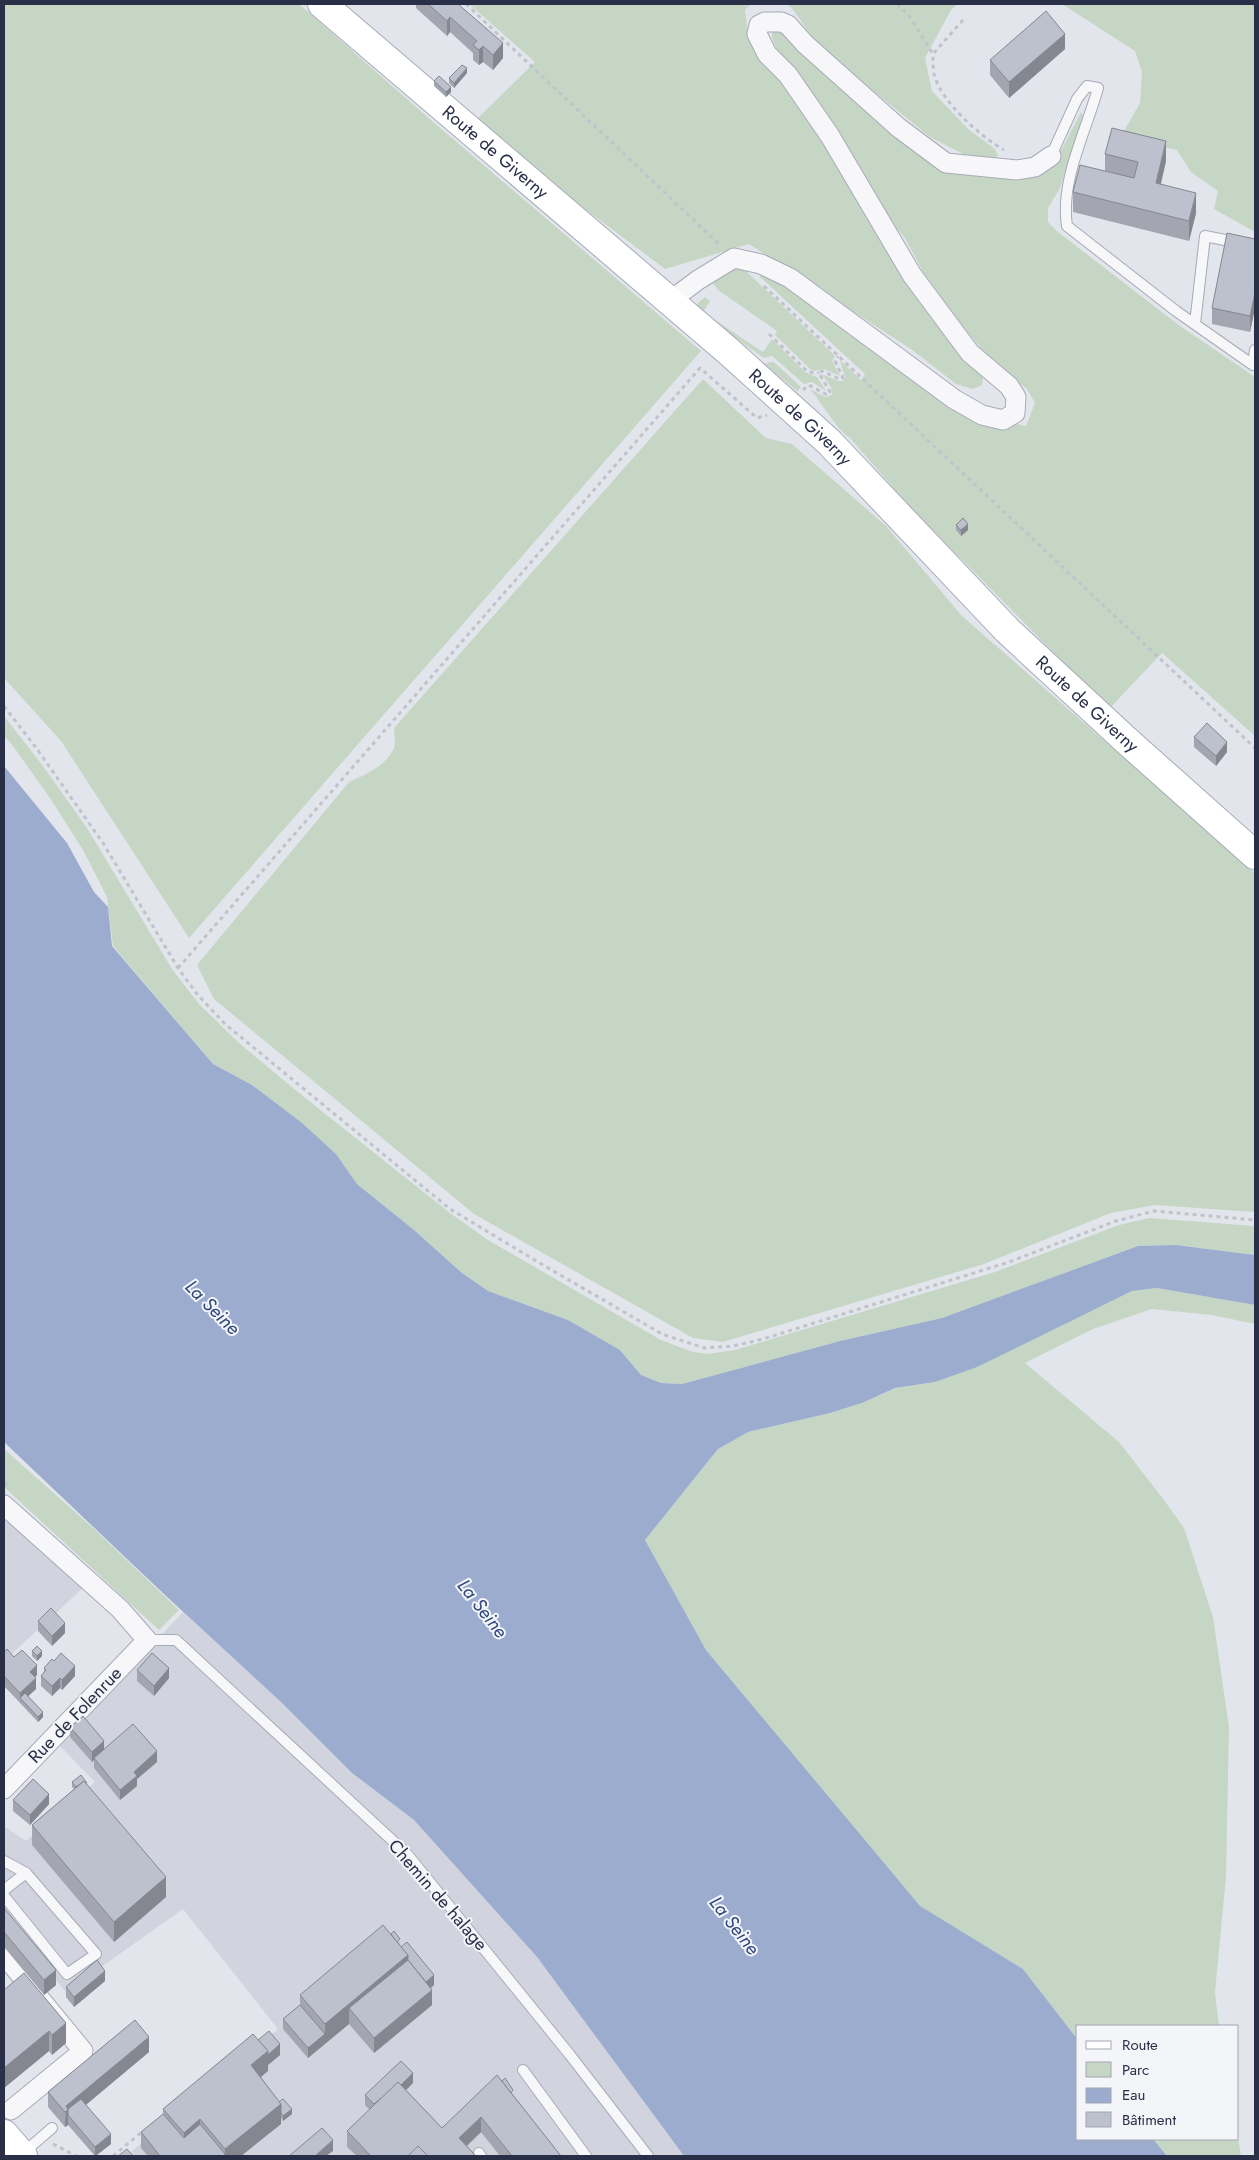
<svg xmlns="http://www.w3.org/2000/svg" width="1259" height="2160" font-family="Jost,sans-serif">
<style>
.built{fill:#d1d4df}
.green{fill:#c5d7c4}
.water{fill:#9caccf}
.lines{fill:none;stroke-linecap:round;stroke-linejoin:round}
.service-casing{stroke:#a7abb7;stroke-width:12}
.minor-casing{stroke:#a7abb7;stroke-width:21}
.secondary-casing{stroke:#a7abb7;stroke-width:30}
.primary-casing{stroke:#a1a7b9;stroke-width:30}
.path{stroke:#c1c3cb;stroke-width:3;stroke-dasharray:4 4;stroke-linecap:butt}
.service{stroke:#f7f7fa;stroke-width:10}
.minor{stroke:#f7f7fa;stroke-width:19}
.secondary{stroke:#fff;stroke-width:28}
.primary{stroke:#fff;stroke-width:28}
.wall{fill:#a3a5b0}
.shaded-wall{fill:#848690}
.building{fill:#bdc0cd;stroke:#848690}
.labels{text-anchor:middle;stroke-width:4;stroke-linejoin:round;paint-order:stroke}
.street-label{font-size:18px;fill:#292f47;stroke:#f3f5f9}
.water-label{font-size:19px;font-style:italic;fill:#2f467f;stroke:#f3f5f9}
</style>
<rect width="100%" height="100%" fill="#e3e5ec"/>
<!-- built -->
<g class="built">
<path d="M4,1491L97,1575L4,1661Z"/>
<path d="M183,1612L282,1703L352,1773L414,1820L537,1957L684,2156H126L278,2029L183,1909L66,1992L4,1919V1826L26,1841L95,1782L59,1745Z"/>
</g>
<!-- green -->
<g class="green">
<path d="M4,4H299L425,115L701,351L189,938L61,741L4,678Z"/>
<path d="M469,4H751L745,10L747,27L759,47L984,371L982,385L973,389L956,384L911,349L749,244L665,269L472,124L535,62Z"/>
<path d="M787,4H958L951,10L925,58L932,91L968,129L995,149L998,156L994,158L969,157L930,137L818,46C810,36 795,9 787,4Z"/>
<path d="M1062,4H1255V232L1214,209L1218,191L1191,172L1177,150L1120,138L1140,103L1142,72L1135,51Z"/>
<path d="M787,28L937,160L1047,166L1063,147L1081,112L1083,115L1060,188L1048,208V222L1058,232L1180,326L1255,377V736L1162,653L1109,709L911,508L850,438C837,430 822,403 810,389L825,397L832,395L831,387L822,374L838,381H843L845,378L840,360L861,380L865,374L760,277L759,268L971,415L1026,426L1035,403L1027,389L993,362L962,326L923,272L905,238L884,214L779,54L772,38V29Z"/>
<path d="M731,267L746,271L835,356L832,361L840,376L824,369L813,371L810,369L775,335L777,331L718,290L713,283L714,276Z"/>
<path d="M705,297L710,301L703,312L763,352L772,339L805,372L817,377L826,391L812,382L804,384L772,356L764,358L698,312L696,309L698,303Z"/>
<path d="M770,362H774L801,387L797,391L765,364Z"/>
<path d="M703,379L766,438L792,444L886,526L962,616L1255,873V1212L1155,1205L1111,1213L984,1264L723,1342L693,1338L474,1214L214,999L197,965L349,782C365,775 386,766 394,748C396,743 394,734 394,728Z"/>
<path d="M4,716L43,766L87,828L172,969L199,1004L239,1043L299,1093L450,1213L488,1240L661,1340L693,1352L707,1354L735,1350L995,1272L1119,1225L1149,1218L1255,1226V1255L1176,1245L1138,1246L942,1318L840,1341L682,1384L661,1383L641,1375L620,1350L568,1320L488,1291L462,1273L414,1230L357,1184L336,1154L252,1085L213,1064L113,946L107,897L83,850L50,798L13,746L4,736Z"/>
<path d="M1157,1288L1255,1305V1324L1212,1315L1152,1309L1093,1329L1025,1363L1119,1442L1164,1500L1184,1528L1213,1617L1229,1727L1226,1877L1215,1992L1219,2026H1078V2040L1023,1969L920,1907L706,1650L645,1540L718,1449L748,1432L830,1413L862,1403L895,1388L935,1382L1097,1308L1132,1291Z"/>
<path d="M4,1449L92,1527L179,1610L159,1630L4,1487Z"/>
<path d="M1238,2138L1241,2156H1167L1153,2139Z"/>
</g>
<!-- water -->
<path class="water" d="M4,766L67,843L94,892L108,907L112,946L213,1064L252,1085L302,1123L336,1154L357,1184L414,1230L462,1273L488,1291L568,1320L620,1350L641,1375L661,1383L682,1384L840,1341L942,1318L1138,1246L1176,1245L1255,1255V1305L1157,1288L1132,1291L977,1367L935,1382L895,1388L862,1403L830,1413L748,1432L718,1449L645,1540L706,1650L920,1906L1023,1969L1078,2040V2139H1153L1167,2156H684L537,1957L414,1820L352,1773L282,1703L166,1596L4,1442Z"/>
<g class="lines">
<!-- service casing -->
<g class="service-casing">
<g id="service">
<path d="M1051,156L1077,99L1087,86L1098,88C1086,132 1060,180 1067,226L1176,311L1253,365L1255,350"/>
<path d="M1195,324L1205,236L1255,246"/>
<path d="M147,1640H176L407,1854L570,2055L648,2156"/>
<path d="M4,1861L26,1873L96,1954L67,1974L4,1896"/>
<path d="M4,1890L26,1873"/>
<path d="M523,2070L586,2156"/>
<path d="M479,2153L481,2156"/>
<path d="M22,2154L52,2128"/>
</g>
</g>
<!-- minor casing -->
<g class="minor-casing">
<g id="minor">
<path d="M670,301L698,280L734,258L761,264L790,278L954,399L982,415L1003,420L1015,413L1016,397L1009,386L970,353L912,275L830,136L788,75L767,54L757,34L759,25L765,22H781L788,25L805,44L899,128L946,163L1017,170L1035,167L1051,156"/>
<path d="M4,1505L120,1609L147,1640L4,1789"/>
<path d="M4,1955L83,2051L11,2110"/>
</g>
</g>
<!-- secondary casing -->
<g class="secondary-casing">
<g id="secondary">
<path id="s1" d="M322,4L727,350L829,442L1007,630L1127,741L1255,855"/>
</g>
</g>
<!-- primary casing -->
<g class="primary-casing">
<path id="primary" d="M4,2134L23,2156"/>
</g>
<!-- path -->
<g class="path">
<path d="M466,4L721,246"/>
<path d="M897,4L910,17L933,54"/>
<path d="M963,20L933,54C933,61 933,68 934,74C941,102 980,136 1004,150"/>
<path d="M764,286L1255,748"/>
<path d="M769,334L808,372L819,373"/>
<path d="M803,390L809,385L827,395L830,392L819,373L822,371L839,379L843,378L835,361L838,356"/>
<path d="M4,706L37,749L103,843L178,968L197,994L225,1024L450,1209L543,1265L662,1334L704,1348L733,1346L763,1339L1009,1262L1116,1221L1154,1211L1255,1220"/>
<path d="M178,968L700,368L757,418L767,415"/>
<path d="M4,1483L9,1488"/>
<path d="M53,2144L76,2156"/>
<path d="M113,2156L143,2131"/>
</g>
<!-- service -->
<use href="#service" class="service"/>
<!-- minor -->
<use href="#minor" class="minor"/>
<!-- secondary -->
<use href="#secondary" class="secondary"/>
<!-- primary -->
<use href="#primary" class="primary"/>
</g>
<!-- wall -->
<g class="wall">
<path d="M416,4H458L503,58L493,70L483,62L479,65L473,60V53L450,32L447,36L416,8Z"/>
<path d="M1065,49L1009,98L990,75V60Z"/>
<path d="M467,73L454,88L449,83V78Z"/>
<path d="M434,81L451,92L446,97L434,86Z"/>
<path d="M1105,154L1166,161L1161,184L1196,213L1189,241L1073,212V192L1105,171Z"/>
<path d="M1255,239V308L1250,332L1212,324V308Z"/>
<path d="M956,525L968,530L961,536L956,530Z"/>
<path d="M1194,737L1227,752L1216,766L1194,747Z"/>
<path d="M38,1621L65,1633L52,1646L38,1631Z"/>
<path d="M32,1651L42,1656L37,1661L32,1656Z"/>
<path d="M4,1653L14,1657L37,1675L35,1677L36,1689L28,1696L43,1717L38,1722L4,1686Z"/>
<path d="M44,1668L75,1676L62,1690L60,1688L52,1696L41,1686V1676L44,1672Z"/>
<path d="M137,1670L169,1678L154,1696L137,1681Z"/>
<path d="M70,1727L104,1749L157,1762L137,1779V1786L120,1800L94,1768V1760L92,1762L70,1737Z"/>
<path d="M72,1782L87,1784L166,1897L114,1942L32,1845V1825L74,1789L72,1787Z"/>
<path d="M13,1800L49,1804L30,1825L13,1811Z"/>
<path d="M4,1908L56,1985L44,1995L4,1947Z"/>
<path d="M391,1934L400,1944L399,1945L434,1985L431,1988L432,2005L374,2053L349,2024L308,2058L283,2029V2019L300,2005V1995Z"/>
<path d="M105,1981L74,2007L66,1997V1987Z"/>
<path d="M4,1990L66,2043L52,2055L49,2051L4,2088Z"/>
<path d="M258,2040L280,2055L268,2065V2071L261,2077L279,2102L292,2114L283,2121L281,2118V2124L241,2156H148L141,2148V2132L163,2114V2109Z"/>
<path d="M149,2052L86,2105L111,2144L96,2156H95L68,2125L65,2127L48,2107V2092Z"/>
<path d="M413,2083L406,2090L442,2128L513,2095L561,2156H500L481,2132L467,2146L476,2156H357L347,2147V2131L370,2110L365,2105V2095Z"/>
</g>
<!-- shaded-wall -->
<g class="shaded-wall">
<path d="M450,17V32L447,36V21Z"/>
<path d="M1065,34V49L1009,98V82Z"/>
<path d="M503,43V58L493,70V55Z"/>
<path d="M483,46V62L479,65V50Z"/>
<path d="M467,68V73L454,88V83Z"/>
<path d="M451,87V92L446,97V92Z"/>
<path d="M1166,141V161L1156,203V183Z"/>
<path d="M1196,193V213L1189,241V221Z"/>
<path d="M1255,293V308L1250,332V316Z"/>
<path d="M968,524V530L961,536V530Z"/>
<path d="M1227,742V752L1216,766V756Z"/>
<path d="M65,1623V1633L52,1646V1636Z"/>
<path d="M42,1651V1656L37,1661V1656Z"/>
<path d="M37,1665V1675L30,1682V1672Z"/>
<path d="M75,1666V1676L62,1690V1680Z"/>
<path d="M169,1668V1678L154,1696V1686Z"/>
<path d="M36,1678V1689L23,1701L20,1698V1703V1693Z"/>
<path d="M60,1678V1688L52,1696V1686Z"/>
<path d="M43,1712V1717L38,1722V1717Z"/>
<path d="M104,1741V1751L94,1758V1760L92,1762V1752Z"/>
<path d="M157,1751V1762L137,1779V1786L120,1800V1790L134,1772Z"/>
<path d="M49,1794V1804L30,1825V1815Z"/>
<path d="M166,1877V1897L114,1942V1922Z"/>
<path d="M408,1955V1975L349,2008V2024L308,2058V2048L325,2034V2024Z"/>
<path d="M56,1970V1985L44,1995V1980Z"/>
<path d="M105,1971V1981L74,2007V1997Z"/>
<path d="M434,1975V1985L423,1994V1984Z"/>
<path d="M432,1990V2005L374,2053V2038Z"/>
<path d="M66,2023V2043L52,2055V2035Z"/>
<path d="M49,2031V2051L4,2088V2068Z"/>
<path d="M149,2037V2052L71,2117L68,2115V2125L65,2127L66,2106Z"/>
<path d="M280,2044V2055L268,2065V2071L251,2085V2065L268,2051Z"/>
<path d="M413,2073V2083L384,2112V2101Z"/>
<path d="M281,2104V2124L241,2156H223L225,2154V2149Z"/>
<path d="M292,2109V2114L283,2121V2116Z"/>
<path d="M481,2117V2132L459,2153V2138Z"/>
<path d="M200,2119V2139L184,2153V2133Z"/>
<path d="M111,2134V2144L95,2156V2147Z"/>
<path d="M333,2140V2151L326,2156H315Z"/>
</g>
<!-- building -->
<g class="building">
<path d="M428,4H458L503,43L493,55L483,46L479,50L473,45L477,41L450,17L447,21Z"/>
<path d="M1046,11L1065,34L1009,82L990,60Z"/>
<path d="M462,65L467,68L454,83L449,78Z"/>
<path d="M439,76L451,87L446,92L434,81Z"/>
<path d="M1112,128L1166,141L1156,183L1196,193L1189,221L1073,192L1080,165L1134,178L1138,162L1105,154Z"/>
<path d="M1227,233L1255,239V293L1250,316L1212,308Z"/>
<path d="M963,518L968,524L961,530L956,525Z"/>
<path d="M1207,723L1227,742L1216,756L1194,737Z"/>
<path d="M51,1608L65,1623L52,1636L38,1621Z"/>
<path d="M37,1646L42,1651L37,1656L32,1651Z"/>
<path d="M7,1649L14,1657L22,1650L37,1665L30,1672L36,1678L20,1693L4,1676V1653Z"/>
<path d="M61,1653L75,1666L62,1680L60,1678L52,1686L41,1676L46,1670L44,1668L52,1659L54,1661Z"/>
<path d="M152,1653L169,1668L154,1686L137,1670Z"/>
<path d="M25,1693L43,1712L38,1717L20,1698Z"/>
<path d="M83,1716L104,1741L92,1752L70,1727Z"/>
<path d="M133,1724L157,1751L134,1772L137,1776L120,1790L94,1758Z"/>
<path d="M81,1775L87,1783H86L84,1781L76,1787L72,1782Z"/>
<path d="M33,1779L49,1794L30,1815L13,1800Z"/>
<path d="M84,1781L166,1877L114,1922L32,1825Z"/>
<path d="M4,1908L56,1970L44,1980L4,1932Z"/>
<path d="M383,1925L408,1955L325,2024L300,1995Z"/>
<path d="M394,1931L400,1939L397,1942L391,1934Z"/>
<path d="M407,1942L434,1975L426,1982L408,1960V1955L401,1947Z"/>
<path d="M97,1960L105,1971L74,1997L66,1987Z"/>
<path d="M408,1960L432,1990L374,2038L349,2008Z"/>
<path d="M24,1973L66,2023L52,2035L49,2031L4,2068V1990Z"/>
<path d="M300,2005L325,2034L308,2048L283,2019Z"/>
<path d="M135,2020L149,2037L66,2106L68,2110L65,2112L48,2092Z"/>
<path d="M269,2031L280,2044L268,2055V2051L258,2040Z"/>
<path d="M253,2034L268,2051L251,2065L281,2104L225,2149L200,2119L184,2133L163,2109Z"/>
<path d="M401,2061L413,2073L401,2085L398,2082L381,2099V2098L374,2104L365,2095Z"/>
<path d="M497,2075L561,2156H512L481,2117L459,2138L476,2156H428L418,2146L408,2156H371L347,2131L398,2082L442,2128Z"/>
<path d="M505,2078L513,2090L511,2093L502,2081Z"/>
<path d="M81,2099L111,2134L95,2147L68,2115V2109Z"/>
<path d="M283,2099L292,2109L283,2116L281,2113V2104L279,2102Z"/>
<path d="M163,2114L184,2138L200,2124L225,2154L223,2156H160L141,2132Z"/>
<path d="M322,2128L333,2140L315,2156H289Z"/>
<path d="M418,2146L428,2156H408Z"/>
<path d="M127,2149L133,2156H118Z"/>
</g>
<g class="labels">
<!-- street labels -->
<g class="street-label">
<text dy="6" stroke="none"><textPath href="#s1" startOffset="228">Route de Giverny</textPath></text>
<text dy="6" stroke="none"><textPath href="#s1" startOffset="632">Route de Giverny</textPath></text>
<text dy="6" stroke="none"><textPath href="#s1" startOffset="1038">Route de Giverny</textPath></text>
<text transform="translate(75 1715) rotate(-46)" y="6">Rue de Folenrue</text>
<text transform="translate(438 1895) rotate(49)" y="6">Chemin de halage</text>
</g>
<!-- water labels -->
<g class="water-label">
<text transform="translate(213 1307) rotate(45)" y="7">La Seine</text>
<text transform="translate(483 1608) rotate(52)" y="7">La Seine</text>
<text transform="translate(735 1925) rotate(52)" y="7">La Seine</text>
</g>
</g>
<!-- border -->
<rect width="1259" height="2160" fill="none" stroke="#292f47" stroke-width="10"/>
<!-- legend -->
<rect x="1076" y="2025" width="162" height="115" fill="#f3f5f9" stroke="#a2a6b2"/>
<rect x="1086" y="2041" width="25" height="8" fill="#ffffff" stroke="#a2a6b2"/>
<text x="1122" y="2050" font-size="15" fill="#292f47">Route</text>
<rect x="1086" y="2062" width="25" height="15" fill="#c5d7c4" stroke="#a2a6b2"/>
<text x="1122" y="2075" font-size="15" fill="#292f47">Parc</text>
<rect x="1086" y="2088" width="25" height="15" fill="#9caccf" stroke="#a2a6b2"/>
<text x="1122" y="2100" font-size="15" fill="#292f47">Eau</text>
<rect x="1086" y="2112" width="25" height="15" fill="#bdc0cd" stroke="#a2a6b2"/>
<text x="1122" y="2125" font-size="15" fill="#292f47">Bâtiment</text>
</svg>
